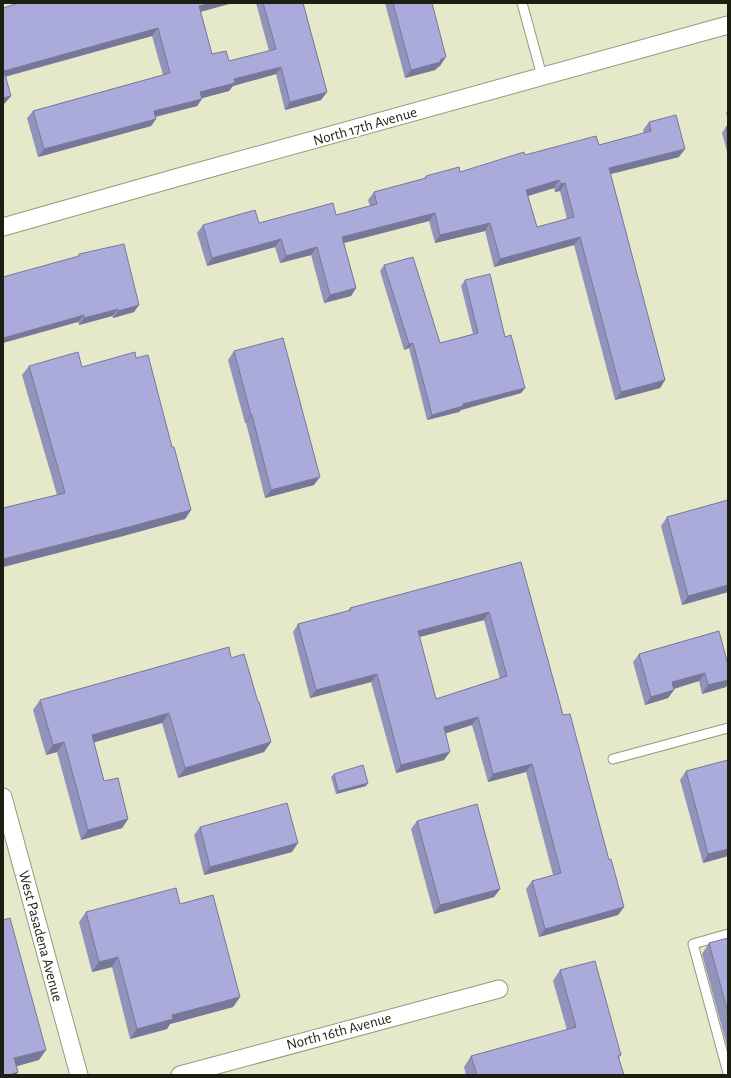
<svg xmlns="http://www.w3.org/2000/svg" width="731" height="1078" font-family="'Alegreya Sans',sans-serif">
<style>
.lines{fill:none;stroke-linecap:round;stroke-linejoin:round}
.service-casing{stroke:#96997c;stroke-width:11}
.minor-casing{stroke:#96997c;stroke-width:19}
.service{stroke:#fff;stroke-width:9}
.minor{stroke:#fff;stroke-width:17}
.wall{fill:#9293bb;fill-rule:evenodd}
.shaded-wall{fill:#777899}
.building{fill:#aaabda;stroke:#777899;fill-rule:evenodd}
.labels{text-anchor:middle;stroke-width:4;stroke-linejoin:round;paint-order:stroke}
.street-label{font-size:15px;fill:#1c1e12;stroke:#fff}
</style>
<rect width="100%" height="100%" fill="#e5e9ca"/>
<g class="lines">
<!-- service casing -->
<g class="service-casing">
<g id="service">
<path d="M522,3L542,76"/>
<path d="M613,759L728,728"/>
<path d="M728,934L693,944L728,1073"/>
</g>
</g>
<!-- minor casing -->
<g class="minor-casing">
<g id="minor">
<path d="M3,227L179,177L728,25"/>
<path d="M3,797L79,1075"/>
<path d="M180,1075L499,989"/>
</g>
</g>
<!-- service -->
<use href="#service" class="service"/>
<!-- minor -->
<use href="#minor" class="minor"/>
</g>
<!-- wall -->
<g class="wall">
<path d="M256,3H303L327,92L321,100L285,110L276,74L233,86L229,91L202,98L197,106L156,117V119L151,126L38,157L27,118L33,111L163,75L152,36L5,77L11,96L5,103L3,104V8L201,12L212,54L229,61L269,51Z"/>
<path d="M385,3H432L440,66L438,67L435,70L405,78Z"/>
<path d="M728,110V119L726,113Z"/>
<path d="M649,122L679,157L610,174L665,380L660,388L615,400L574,245L494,267L485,231L435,243L429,221L344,243L356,288L351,296L324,303L311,255L280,263L275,247L207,266L197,233L203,225L259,223L336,215L370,206L368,200L374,192L424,179L426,176L460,172L525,155L599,145L644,133L643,130ZM554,188L555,192L560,191L567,219L537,227L528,196Z"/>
<path d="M728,126V155L722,133L726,127Z"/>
<path d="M79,254L134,312L113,318L112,316L79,325L78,322V256Z"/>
<path d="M384,265L440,343L473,334L461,286L465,280L505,337L525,388L521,393L461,410L459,412L427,420L409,348L404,350L380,271Z"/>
<path d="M234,351L314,485L265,498L246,423H245L228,360Z"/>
<path d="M136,358L172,447L191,510L185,519L123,536L3,567V508L57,495L22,375L29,366L82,367Z"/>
<path d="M728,500V592L682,605L661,526L667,517Z"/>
<path d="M521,562L563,715L624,907L618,915L539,937L526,889L532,881L553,875L526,772L488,782L472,725L445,733L444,760L396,773L371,682L310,698L293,632L298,624L348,611L350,608ZM484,620L500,679L436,699L419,637Z"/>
<path d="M719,631L726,687L702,694L699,681L674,689L668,698L645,705L633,662L639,654Z"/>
<path d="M231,658L258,702L271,742L264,752L178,778L162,723L94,742L104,781L128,819L122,828L81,840L57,752L46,755L33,710L40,700Z"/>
<path d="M686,771L728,856L703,863L680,780Z"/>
<path d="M334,774L366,786L336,794L331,777Z"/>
<path d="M417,821L500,889L494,897L434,914L411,829Z"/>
<path d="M200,827L292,852L204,875L194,835Z"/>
<path d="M180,904L240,997L233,1007L170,1024L167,1029L130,1039L112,967L92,972L79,922L86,912Z"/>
<path d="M728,938V1050L702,954L709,943Z"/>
<path d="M560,970L621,1055L619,1058L624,1075H466L464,1067L471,1056L567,1030L553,981Z"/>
</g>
<!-- shaded-wall -->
<g class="shaded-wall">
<path d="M211,3H233L193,14L199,6Z"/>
<path d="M158,28L152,36L3,77L4,71Z"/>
<path d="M446,57L440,66L438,67L435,70L405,78L411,70Z"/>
<path d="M281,67L276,74L233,86L229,91L195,100L200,92L234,79Z"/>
<path d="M327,92L321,100L285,110L290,102Z"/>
<path d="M11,96L5,103L3,104V98Z"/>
<path d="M202,99L197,106L149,118L154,111Z"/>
<path d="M156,119L151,126L38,157L44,149Z"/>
<path d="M685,149L679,157L603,176L609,168Z"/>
<path d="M559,180L554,188L521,198L526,190Z"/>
<path d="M565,183L560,191L555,192L561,184Z"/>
<path d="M435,213L429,221L336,245L342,237Z"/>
<path d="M490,223L485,231L435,243L440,235Z"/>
<path d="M580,237L574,245L494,267L500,259Z"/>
<path d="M281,239L275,247L207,266L212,258Z"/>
<path d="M317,247L311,255L280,263L286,256Z"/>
<path d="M356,288L351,296L324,303L330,295Z"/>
<path d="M139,305L134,312L113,318L118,311Z"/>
<path d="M118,309L112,316L79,325L84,318Z"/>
<path d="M84,315L78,322L3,343V338Z"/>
<path d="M413,343L409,348L404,350L409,344Z"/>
<path d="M665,380L660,388L615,400L621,392Z"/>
<path d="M525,388L521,393L461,410L459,412L427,420L432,415L463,404Z"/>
<path d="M251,415H252L246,423H245Z"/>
<path d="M320,477L314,485L265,498L271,490Z"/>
<path d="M191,510L185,519L123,536L3,567V559Z"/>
<path d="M728,585V592L682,605L688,596Z"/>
<path d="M489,612L484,620L412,639L418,631Z"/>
<path d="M705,673L699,681L666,691L672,682Z"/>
<path d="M377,674L371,682L310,698L316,690Z"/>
<path d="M728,680V684L726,687L702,694L708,685Z"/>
<path d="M674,690L668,698L645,705L651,697Z"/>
<path d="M169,713L162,723L85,745L92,735Z"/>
<path d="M478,717L472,725L438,736L444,727Z"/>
<path d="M64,742L57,752L46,755L53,745Z"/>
<path d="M271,742L264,752L178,778L185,768Z"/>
<path d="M450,752L444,760L396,773L401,765Z"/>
<path d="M532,764L526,772L488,782L493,774Z"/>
<path d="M368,783L366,786L336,794L338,791Z"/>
<path d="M128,819L122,828L81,840L88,830Z"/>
<path d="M298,843L292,852L204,875L210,867Z"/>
<path d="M728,849V856L703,863L708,854Z"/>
<path d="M500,889L494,897L434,914L440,905Z"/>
<path d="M624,907L618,915L539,937L545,929Z"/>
<path d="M118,957L112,967L92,972L99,962Z"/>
<path d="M240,997L233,1007L170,1024L167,1029L130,1039L137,1029L172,1015Z"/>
<path d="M46,1050L39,1060L7,1069L14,1058Z"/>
<path d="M18,1072L16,1075H9Z"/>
</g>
<!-- building -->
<g class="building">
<path d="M19,3H211L199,6L212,54L226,51L229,61L276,49L263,3H303L327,92L290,102L281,67L234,79L235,83L200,92L202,99L154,111L156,119L44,149L33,111L170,73L158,28L4,71L11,96L3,98V8Z"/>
<path d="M393,3H432L446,57L440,60L441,62L411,70Z"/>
<path d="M676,115L685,149L609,168L665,380L621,392L580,237L500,259L490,223L440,235L435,213L342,237L356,288L330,295L317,247L286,256L281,239L212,258L203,225L255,210L259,223L333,203L336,215L377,204L374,192L426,178V176L459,167L460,172L524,152L525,155L596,136L599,145L651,131L649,122ZM559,180L561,184L565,183L574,217L537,227L526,190Z"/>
<path d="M728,126V134L726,127Z"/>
<path d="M124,244L139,305L118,311V309L84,318V315L3,338V277L79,256V254Z"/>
<path d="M413,257L440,343L478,333L465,280L490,274L505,337L511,335L525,388L463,404V406L432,415L413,343L409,344L384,265Z"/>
<path d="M283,338L320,477L271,490L252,415H251L234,351Z"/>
<path d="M78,352L82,367L135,352L136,358L148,355L172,447H174L191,510L129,527L3,559V508L65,493L29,366Z"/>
<path d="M728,500V585L688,596L667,517Z"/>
<path d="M521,562L563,715L570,714L609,860L611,859L624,907L545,929L532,881L561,873L532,764L493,774L478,717L444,727L450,752L401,765L377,674L316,690L298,624L351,610L350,608L402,594ZM489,612L507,676L436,699L418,631Z"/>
<path d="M719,631L728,665V680L708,685L705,673L672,682L674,690L651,697L639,654Z"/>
<path d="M229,647L231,658L244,654L258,702H259L271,742L185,768L169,713L92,735L104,781L118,778L128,819L88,830L64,742L53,745L40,700Z"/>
<path d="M728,760V849L708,854L686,771Z"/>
<path d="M363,765L368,783L338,791L334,774Z"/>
<path d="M287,803L298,843L210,867L200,827Z"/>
<path d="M477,804L500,889L440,905L417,821Z"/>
<path d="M176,888L180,904L213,895L240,997L172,1015L173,1019L137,1029L118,957L99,962L86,912Z"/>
<path d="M10,918L46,1050L14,1058L18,1072L9,1075H3V920Z"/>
<path d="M728,938V1013L709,943Z"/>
<path d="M595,961L621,1055L618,1056L624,1075H477L471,1056L576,1027L560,970Z"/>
</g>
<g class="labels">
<!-- street labels -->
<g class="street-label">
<text transform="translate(365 126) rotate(-16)" y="5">North 17th Avenue</text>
<text transform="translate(41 936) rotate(75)" y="5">West Pasadena Avenue</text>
<text transform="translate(339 1031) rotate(-15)" y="5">North 16th Avenue</text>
</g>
</g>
<!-- border -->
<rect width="731" height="1078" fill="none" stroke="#1c1e12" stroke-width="8"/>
</svg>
